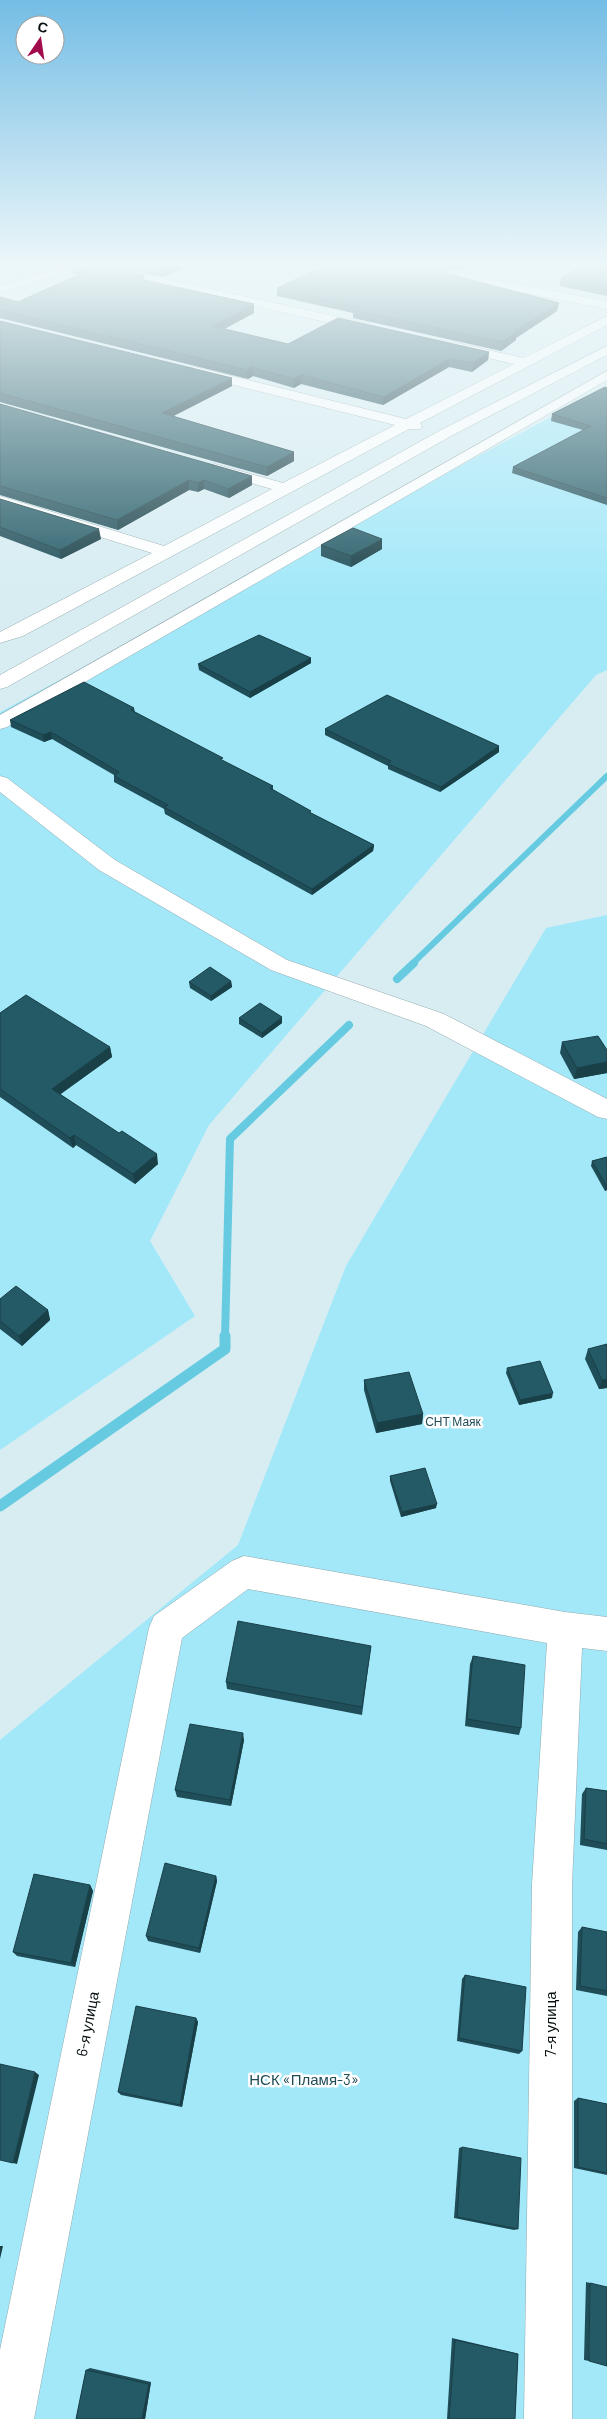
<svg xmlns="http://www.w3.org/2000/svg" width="607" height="2419" font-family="Barlow,sans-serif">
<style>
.green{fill:#a2e8f9}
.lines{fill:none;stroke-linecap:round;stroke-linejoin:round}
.stream-far2{stroke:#66cbe1;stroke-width:6}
.stream-far1{stroke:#66cbe1;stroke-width:8}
.stream{stroke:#66cbe1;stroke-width:11}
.minor-casing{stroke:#95aaae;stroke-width:1}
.minor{fill:#fff;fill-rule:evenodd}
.wall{fill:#1f4d58}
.shaded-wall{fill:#193f47}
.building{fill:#245a66;stroke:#193f47}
.labels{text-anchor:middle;stroke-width:5;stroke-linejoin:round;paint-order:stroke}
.park-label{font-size:12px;fill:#1f4c56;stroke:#fff}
.near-street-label{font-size:15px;fill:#070f10;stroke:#fff}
.near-park-label{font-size:15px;fill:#1f4c56;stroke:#fff}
</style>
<rect width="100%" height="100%" fill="#d7edf2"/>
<!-- green -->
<g class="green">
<path d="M607,387V670L596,675L209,1125L150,1241L195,1316L0,1450V712Z"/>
<path d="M607,915V2419H0V1740L238,1545L346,1266L546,928Z"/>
</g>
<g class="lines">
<!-- stream-far2 -->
<path class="stream-far2" d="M412,964L607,776"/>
<!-- stream-far1 -->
<g class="stream-far1">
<path d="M397,979L414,963"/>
<path d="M225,1337L230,1139L349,1025"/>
</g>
<!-- stream -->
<path class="stream" d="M0,1506L225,1349V1336"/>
<!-- minor casing -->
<g class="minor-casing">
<g id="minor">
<path d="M69,264H96L371,324L377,328L371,332L81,267L0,293V286Z"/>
<path d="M384,264H406L607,301V309L390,267Z"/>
<path d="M607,316V325L420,423L422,426L420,429H409L23,636L0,643V632L152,553L0,506V496L164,546L272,489L210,471L208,468L210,465L215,464L283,483L395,425L190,374L188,371L190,368L195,367L406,419L514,364L448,349L446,346L448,343L452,342L524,358Z"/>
<path d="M607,346V355L451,436L7,687L0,689V675L441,430Z"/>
<path d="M607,371V380L7,727L0,729V715Z"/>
<path d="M0,776L7,778L115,860L287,960L444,1014L607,1099V1119L598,1117L426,1026L271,970L99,870L0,792Z"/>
<path d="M244,1556L565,1612L607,1617V1651L582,1648L572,1885V2419H524L532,1885L547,1643L248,1589L182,1638L34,2419H0V2350L149,1628L154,1616L232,1561Z"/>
</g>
</g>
<!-- minor -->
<use href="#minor" class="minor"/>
</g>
<!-- wall -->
<g class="wall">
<path d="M42,264H64L53,267Z"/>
<path d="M70,264L254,304V313L224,329L288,344L489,352L488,360L472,372L449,367L383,405L301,384L294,388L253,376L248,379L0,318V297L18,302L78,275L71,272Z"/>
<path d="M103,264H196L162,277Z"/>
<path d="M309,264H405L443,273L557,311L516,338V340L501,351L353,318V313L277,296V288L322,267Z"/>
<path d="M415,264H471L457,271Z"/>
<path d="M607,264V296L560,286L561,278Z"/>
<path d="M0,321L232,386L173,416L294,452V461L267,476L0,402Z"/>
<path d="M607,388V505L512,473L513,467L583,430L551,421L552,414Z"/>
<path d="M0,404L252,485L229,498L204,489L198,492L189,490L118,530L0,495Z"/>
<path d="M0,499L101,539L61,559L0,536Z"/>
<path d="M321,545L382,549L351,567L321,556Z"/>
<path d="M311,658V663L250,698L199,670L198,664Z"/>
<path d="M134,708L135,712L223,761L273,786V790L311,813L374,845L373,851L312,895L165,814L164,809L114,782V775L52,739L44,742L11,727L10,720Z"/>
<path d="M325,729L499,752L440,792L388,769V766L325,735Z"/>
<path d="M231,981L232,987L211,1001L190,988L189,982Z"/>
<path d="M0,1013L110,1047L112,1057L60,1094L158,1164L135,1184L76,1145L73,1148L0,1097Z"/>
<path d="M239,1018L282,1023L262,1038L239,1024Z"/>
<path d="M562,1042L607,1050V1073L574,1079L560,1053Z"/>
<path d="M607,1157V1190L605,1191L591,1166L592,1161Z"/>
<path d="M0,1299L48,1310L50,1320L22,1346L0,1329Z"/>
<path d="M588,1349L607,1388L599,1389L585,1359Z"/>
<path d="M507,1368L552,1398L519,1405L506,1373Z"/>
<path d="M364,1380L423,1414L422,1424L376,1433L364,1390Z"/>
<path d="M390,1476L436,1508L401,1517L390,1481Z"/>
<path d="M371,1646L362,1715L227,1689L226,1682Z"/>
<path d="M473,1656L521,1728L519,1735L465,1726L470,1664Z"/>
<path d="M244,1740L231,1806L177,1797L175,1790Z"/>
<path d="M586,1788L607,1791V1850L580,1845L582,1794Z"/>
<path d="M216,1876L217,1881L200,1953L148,1941L146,1936Z"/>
<path d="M90,1885L93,1891L75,1967L17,1956L13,1952Z"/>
<path d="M582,1927L607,1932V1996L576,1990L578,1932Z"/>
<path d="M465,1975L522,2051L519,2054L457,2041L462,1979Z"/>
<path d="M196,2018L198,2022L182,2107L121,2095L118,2092Z"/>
<path d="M578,2098L607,2104V2175L574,2168V2101Z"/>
<path d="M462,2147L518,2229L514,2230L454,2218L459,2148Z"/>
<path d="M586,2282L590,2283L589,2361L584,2360Z"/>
<path d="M452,2338L515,2353L518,2354L515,2419H447Z"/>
<path d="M90,2368L151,2382L145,2419H76L86,2370Z"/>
</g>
<!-- shaded-wall -->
<g class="shaded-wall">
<path d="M53,264H64L53,267Z"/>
<path d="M174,264H196L162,277L161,268Z"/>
<path d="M457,264H471L457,271Z"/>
<path d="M144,275V283L135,278Z"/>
<path d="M559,303L557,311L516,338V340L501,351L502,342L515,331Z"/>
<path d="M254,304V313L213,335L212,326Z"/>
<path d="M489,352L488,360L472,372L473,363Z"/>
<path d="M449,359V367L383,405L384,397Z"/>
<path d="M252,367L253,376L248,379L247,370Z"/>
<path d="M301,375V384L294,388V379Z"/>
<path d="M232,378V386L162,422V413Z"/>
<path d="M294,452V461L267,476V467Z"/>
<path d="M252,476V485L229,498L228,489Z"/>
<path d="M189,480V490L118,530L117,520Z"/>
<path d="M204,480V489L198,492V483Z"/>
<path d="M99,529L101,539L61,559L60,550Z"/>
<path d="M382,539V549L351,567V556Z"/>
<path d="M311,658V663L250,698V692Z"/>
<path d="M51,732L52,739L44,742L43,735Z"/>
<path d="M499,746V752L440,792L441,787Z"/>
<path d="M374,845L373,851L312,895V889Z"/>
<path d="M231,981L232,987L211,1001V996Z"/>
<path d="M282,1017V1023L262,1038V1033Z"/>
<path d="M110,1047L112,1057L54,1099L52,1089Z"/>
<path d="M607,1062V1073L574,1079L577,1068Z"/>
<path d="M74,1135L76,1145L73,1148L70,1138Z"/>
<path d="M157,1154L158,1164L135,1184L133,1174Z"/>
<path d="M606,1185H607V1190L605,1191Z"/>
<path d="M48,1310L50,1320L22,1346L19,1336Z"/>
<path d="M607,1379V1388L599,1389L602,1380Z"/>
<path d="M553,1393L552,1398L519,1405L520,1400Z"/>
<path d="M423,1414L422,1424L376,1433L377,1423Z"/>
<path d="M437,1504L436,1508L401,1517L402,1512Z"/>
<path d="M243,1733L244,1740L231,1806L230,1800Z"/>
<path d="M216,1876L217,1881L200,1953L199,1948Z"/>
<path d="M90,1885L93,1891L75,1967L71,1963Z"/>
<path d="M196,2018L198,2022L182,2107L180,2105Z"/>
<path d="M35,2072L39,2075L17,2164L13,2163Z"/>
<path d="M0,2246H3L0,2259Z"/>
<path d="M151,2382L145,2419H142L149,2384Z"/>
</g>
<!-- building -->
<g class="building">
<path d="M70,264H92L144,275L135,278L254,304L212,326L288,344L338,318L489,352L473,363L449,359L384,397L301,375L294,379L252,367L247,370L0,310V297L18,302L89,270Z"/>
<path d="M139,264H174L161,268Z"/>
<path d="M329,264H405L443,271L442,272L559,303L515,331H517L502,342L353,310L359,307L277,288Z"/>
<path d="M586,264H607V288L561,278Z"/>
<path d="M0,321L232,378L162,413L294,452L267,467L0,393Z"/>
<path d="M605,387L607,388V498L513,467L591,426L552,414Z"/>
<path d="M0,404L252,476L228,489L204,480L198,483L189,480L117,520L0,486Z"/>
<path d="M0,499L99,529L60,550L0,527Z"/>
<path d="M353,528L382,539L351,556L321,545Z"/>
<path d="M259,635L311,658L250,692L198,664Z"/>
<path d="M84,682L134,708L131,710L223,758L220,759L273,786L270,788L311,811L309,812L374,845L312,889L164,807L168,805L114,776L119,772L51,732L43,735L10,720Z"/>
<path d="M387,695L499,746L441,787L388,764L391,761L325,729Z"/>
<path d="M210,967L231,981L211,996L189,982Z"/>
<path d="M26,995L110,1047L52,1089L119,1133L122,1131L157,1154L133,1174L74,1135L70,1138L0,1089V1013Z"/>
<path d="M260,1003L282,1017L262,1033L239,1018Z"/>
<path d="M598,1036L607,1050V1062L577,1068L562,1042Z"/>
<path d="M607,1157V1185H606L592,1161Z"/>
<path d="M16,1286L48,1310L19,1336L0,1321V1299Z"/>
<path d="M607,1344V1379L602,1380L588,1349Z"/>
<path d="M540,1361L553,1393L520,1400L507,1368Z"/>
<path d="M409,1372L423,1414L377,1423L364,1380Z"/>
<path d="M425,1468L437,1504L402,1512L390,1476Z"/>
<path d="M238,1621L371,1646L362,1707L226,1682Z"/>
<path d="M473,1656L525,1665L521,1728L467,1719Z"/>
<path d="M190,1724L243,1733L230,1800L175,1790Z"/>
<path d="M586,1788L607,1791V1844L584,1839Z"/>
<path d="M165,1863L216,1876L199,1948L146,1936Z"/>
<path d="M34,1874L90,1885L71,1963L13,1952Z"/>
<path d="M582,1927L607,1932V1991L580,1986Z"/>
<path d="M465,1975L526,1987L522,2051L459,2038Z"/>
<path d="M136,2006L196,2018L180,2105L118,2092Z"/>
<path d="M0,2064L35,2072L13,2163L0,2160Z"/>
<path d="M578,2098L607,2104V2173L578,2167Z"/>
<path d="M462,2147L521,2158L518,2229L457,2217Z"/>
<path d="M590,2283L607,2287V2366L589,2361Z"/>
<path d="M455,2340L518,2354L515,2419H449Z"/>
<path d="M86,2370L149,2384L142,2419H76Z"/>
</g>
<!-- sky -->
<linearGradient id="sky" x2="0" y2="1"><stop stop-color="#74bde5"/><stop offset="0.44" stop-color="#edf7f9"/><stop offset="1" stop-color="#edf7f9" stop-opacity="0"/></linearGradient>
<rect width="607" height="602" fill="url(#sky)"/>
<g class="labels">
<!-- park labels -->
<g class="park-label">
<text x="453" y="1426">СНТ Маяк</text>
</g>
<!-- near-street labels -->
<g class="near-street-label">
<text transform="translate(88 2024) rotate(-79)" y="5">6-я улица</text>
<text transform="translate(551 2024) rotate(-90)" y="5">7-я улица</text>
</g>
<!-- near-park labels -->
<g class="near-park-label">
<text x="304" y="2085">НСК «Пламя-3»</text>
</g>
</g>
<!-- north arrow -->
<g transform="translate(40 40) rotate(13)"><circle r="24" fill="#ffffff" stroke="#9c9f9f"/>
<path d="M0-4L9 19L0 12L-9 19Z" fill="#a20c4d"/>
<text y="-8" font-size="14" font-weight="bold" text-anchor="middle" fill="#070f10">С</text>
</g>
</svg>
